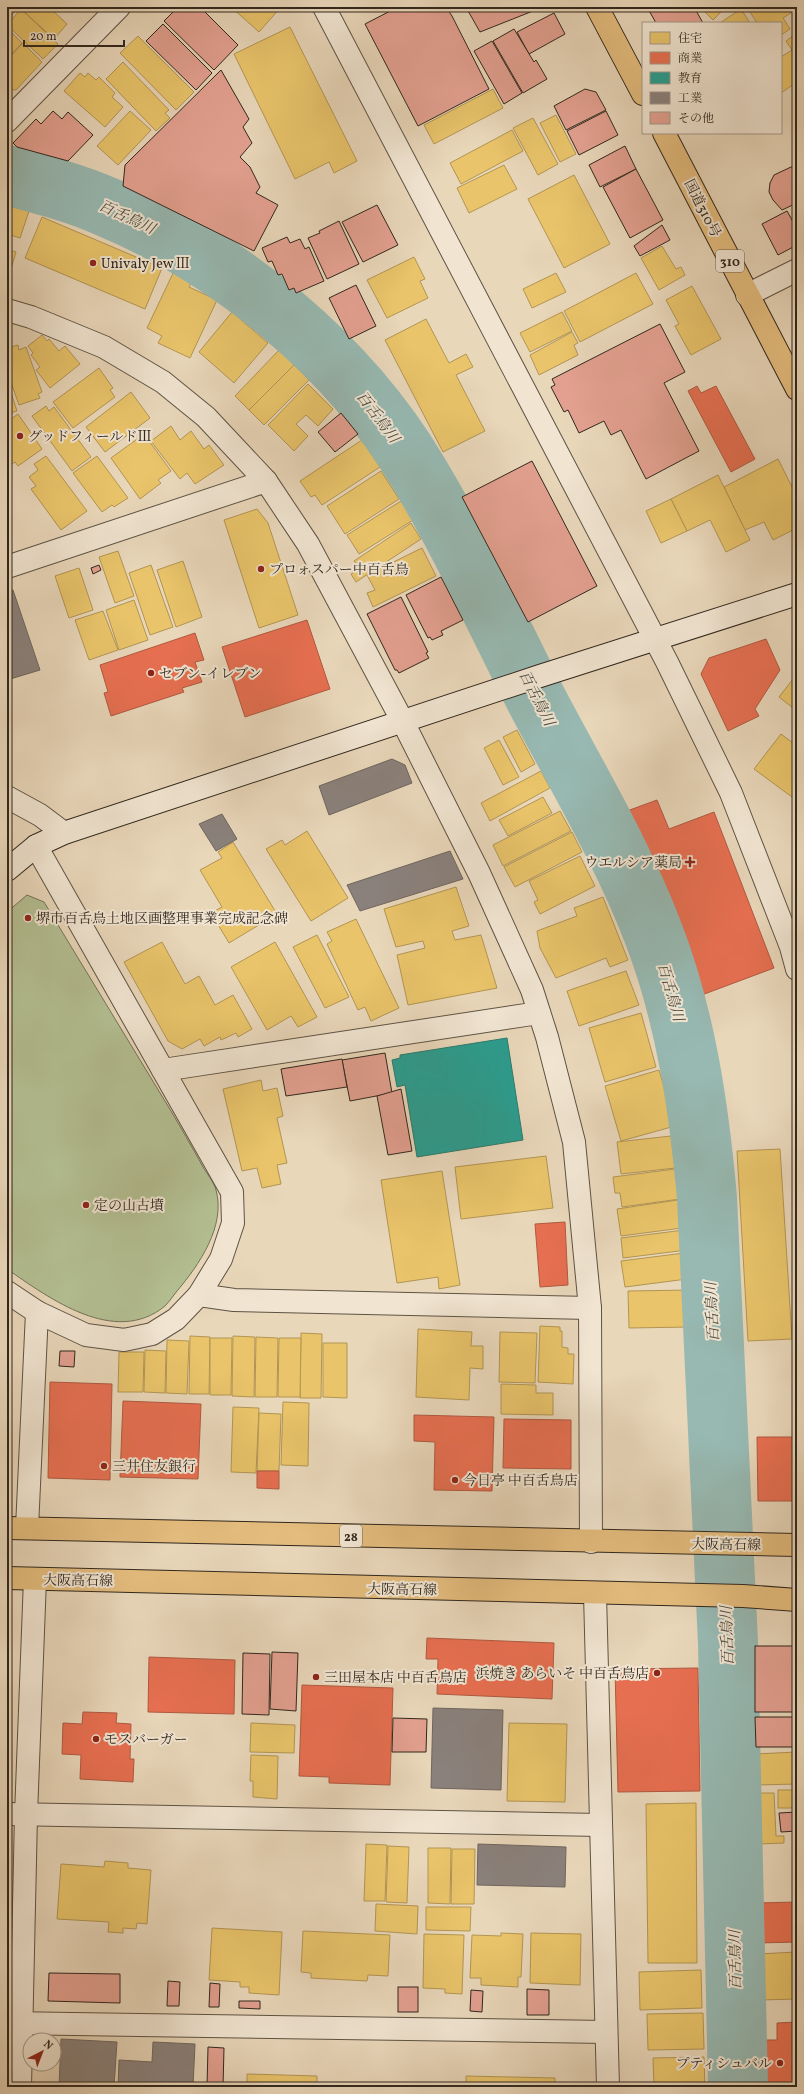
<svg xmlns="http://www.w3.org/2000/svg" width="804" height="2094" font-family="Vollkorn,'Noto Serif JP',serif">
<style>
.green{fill:#b3bf92;stroke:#727358}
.homes{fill:#e9c46a;stroke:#b29553}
.shops{fill:#e76f51;stroke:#b05941}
.schools{fill:#2a9d8f;stroke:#2c7a6d}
.industry{fill:#8a817c;stroke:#6f6660}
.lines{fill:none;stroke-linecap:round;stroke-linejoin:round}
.river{stroke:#97b9b2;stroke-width:60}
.building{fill:#e3a090;stroke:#30271d}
.street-casing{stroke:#5e5344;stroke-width:24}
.secondary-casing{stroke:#30271d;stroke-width:24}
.primary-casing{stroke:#30271d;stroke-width:24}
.highway-casing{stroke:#30271d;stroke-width:24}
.street{stroke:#f1e5d2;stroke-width:22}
.secondary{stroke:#f1e5d2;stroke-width:22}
.primary{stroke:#e4bc7d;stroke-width:22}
.highway{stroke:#e4bc7d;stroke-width:22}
.poi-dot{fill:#8f2418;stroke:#f1e5d2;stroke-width:1.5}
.labels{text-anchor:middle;stroke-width:4;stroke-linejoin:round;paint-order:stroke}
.shield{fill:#f1e5d2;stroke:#6a6053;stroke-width:1}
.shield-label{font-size:13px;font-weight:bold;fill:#30271d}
.street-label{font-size:14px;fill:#30271d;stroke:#f1e5d2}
.poi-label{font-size:14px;fill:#30271d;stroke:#f1e5d2;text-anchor:start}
.water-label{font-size:15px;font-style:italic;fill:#4a4c42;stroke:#f1e5d2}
</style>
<rect width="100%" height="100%" fill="#e9d7ba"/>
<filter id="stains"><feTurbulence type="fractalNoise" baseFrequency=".005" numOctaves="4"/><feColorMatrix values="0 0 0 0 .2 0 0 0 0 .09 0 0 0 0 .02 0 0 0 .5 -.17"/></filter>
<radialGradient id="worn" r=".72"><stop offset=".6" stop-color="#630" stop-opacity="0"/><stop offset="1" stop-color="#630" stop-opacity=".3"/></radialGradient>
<!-- green -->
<path class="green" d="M27,895L44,902C85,970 127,1038 168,1106C180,1126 192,1147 203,1167C207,1174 214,1182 216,1190C226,1226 199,1265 177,1291C173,1296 169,1302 165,1306C115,1347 49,1298 7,1269V912Z"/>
<!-- homes -->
<g class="homes">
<path d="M7,7L18,8L7,20Z"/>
<path d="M23,7H49L67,24L54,39L21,9Z"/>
<path d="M231,7H281L259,32Z"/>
<path d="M700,7H726L713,20Z"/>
<path d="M747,7H796L797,9L783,18L790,29L781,35V23H757Z"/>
<path d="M21,9L58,44L43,59L7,25Z"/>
<path d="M741,9L750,23H720Z"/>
<path d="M290,27L357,161L334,173L329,162L295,179L234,54Z"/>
<path d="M7,28L22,43L7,59Z"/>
<path d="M797,33V82L781,93V57L792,50L786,41Z"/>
<path d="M138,36L194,92L176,110L120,53Z"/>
<path d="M23,43L42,62L16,90L8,89L7,60Z"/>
<path d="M123,62L169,110L165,113L170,118L156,131L106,79Z"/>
<path d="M80,73L85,77L88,73L96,80L99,77L115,93L112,97L123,107L105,127L64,91Z"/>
<path d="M493,89L503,108L434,144L424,125Z"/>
<path d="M130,111L151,130L118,165L97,146Z"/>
<path d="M556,115L576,154L560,162L540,123Z"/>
<path d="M533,118L558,164L538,175L513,128Z"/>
<path d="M512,130L523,151L461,184L450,163Z"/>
<path d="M504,165L517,189L469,213L457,188Z"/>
<path d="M574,175L610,244L564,268L528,199Z"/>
<path d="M7,204L29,211L20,238L7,234Z"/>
<path d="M42,217L162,268L145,309L25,258Z"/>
<path d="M662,246L676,269L681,267L685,275L659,290L641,258Z"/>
<path d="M7,249L16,252L7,282Z"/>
<path d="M414,257L425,279L420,281L428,298L387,318L367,280Z"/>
<path d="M175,269L194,278L189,287L217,300L190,358L158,343L162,336L147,328Z"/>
<path d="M556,273L566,292L532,308L523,289Z"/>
<path d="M636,273L653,304L580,342L564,311Z"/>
<path d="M692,286L721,339L691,355L675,326L679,324L666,300Z"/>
<path d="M232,312L268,343L234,383L199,352Z"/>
<path d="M562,312L572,331L530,352L520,333Z"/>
<path d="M426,319L449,363L466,354L473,367L456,375L485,431L443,452L385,340Z"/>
<path d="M572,332L578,343L574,345L578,355L539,375L530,355Z"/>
<path d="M42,335L47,341L49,339L59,351L65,346L80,364L50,388L36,370L40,367L31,355L33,353L28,346Z"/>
<path d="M18,345L19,350L26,347L42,392L38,394L40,398L19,405L7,371V348Z"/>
<path d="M279,350L294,365L249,410L235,396Z"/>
<path d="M294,365L309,380L264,425L249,410Z"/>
<path d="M99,368L113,388L110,390L115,397L73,428L53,402Z"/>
<path d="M7,380L17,411L7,414Z"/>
<path d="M308,384L333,409L318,426L306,415L296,424L308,436L294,451L268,425Z"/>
<path d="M131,392L150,418L105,452L86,427Z"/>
<path d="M46,406L49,411L54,407L91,457L72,471L32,416Z"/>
<path d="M18,414L42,449L18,466L15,462L7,467V422Z"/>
<path d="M171,426L180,440L191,431L204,449L209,445L224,465L195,484L187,473L180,479L151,441Z"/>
<path d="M144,434L171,471L158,480L161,483L140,499L111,458Z"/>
<path d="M362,440L380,467L322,505L315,495L311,497L300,481Z"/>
<path d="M46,456L87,511L61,530L31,489L36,486L29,477L38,470L34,464Z"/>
<path d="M97,456L128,498L114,507L112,505L102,512L73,473Z"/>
<path d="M778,459L797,497V528L773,540L764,522L745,530L724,487Z"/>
<path d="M381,471L399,499L345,534L327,506Z"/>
<path d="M718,475L750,540L726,552L710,520L687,531L671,499Z"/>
<path d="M671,499L687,531L661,543L646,511Z"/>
<path d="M401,501L413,520L359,554L347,535Z"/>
<path d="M257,509L268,523L298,615L259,628L224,520Z"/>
<path d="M411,523L421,539L356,582L351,574L360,569L354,561Z"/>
<path d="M422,548L436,576L373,607L367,593L375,590L367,575Z"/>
<path d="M118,551L134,596L115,603L99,557Z"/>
<path d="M183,561L202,617L176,627L157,570Z"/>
<path d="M151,565L173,627L150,635L129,573Z"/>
<path d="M79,568L93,610L69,618L55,576Z"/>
<path d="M134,600L148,640L119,650L106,610Z"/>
<path d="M103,611L118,650L89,660L75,620Z"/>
<path d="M797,674V711L779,697Z"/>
<path d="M517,730L535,764L521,772L503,737Z"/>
<path d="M781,734L797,746V792L792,797L754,769Z"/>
<path d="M499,740L519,777L503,785L484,748Z"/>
<path d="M541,771L550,788L490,821L481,803Z"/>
<path d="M543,797L552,813L508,836L499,820Z"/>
<path d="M560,811L571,831L503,866L493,845Z"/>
<path d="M307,831L348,898L311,921L266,849L282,840L285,845Z"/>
<path d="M572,832L582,852L515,887L504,867Z"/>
<path d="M233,842L277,914L229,943L211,913L222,907L200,870L222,858L218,852Z"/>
<path d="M580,856L595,886L540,914L534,902L538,900L529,881Z"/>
<path d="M456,887L469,926L452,931L455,940L481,935L497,988L408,1005L397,955L425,948L423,941L396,947L384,909Z"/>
<path d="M603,897L628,960L610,967L606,958L556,978L540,948L537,931L577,916L574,908Z"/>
<path d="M356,919L399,1008L371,1021L365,1007L358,1010L327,944L332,941L327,932Z"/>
<path d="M317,935L349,997L325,1008L293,947Z"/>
<path d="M162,942L185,984L199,976L215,1005L233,995L252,1029L238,1037L236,1033L221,1040L220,1037L204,1046L200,1039L182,1049L168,1041L124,962Z"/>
<path d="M275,942L317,1017L298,1027L291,1016L267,1030L231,967Z"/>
<path d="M626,971L639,1005L579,1026L567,991Z"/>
<path d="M641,1013L656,1067L605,1082L589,1028Z"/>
<path d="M659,1070L675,1126L621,1141L605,1086Z"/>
<path d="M261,1080L263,1091L277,1088L283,1116L277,1118L287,1163L277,1165L281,1184L262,1188L257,1168L242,1171L223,1089Z"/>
<path d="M671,1136L675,1168L621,1174L617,1142Z"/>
<path d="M780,1149L792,1339L748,1341L737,1151Z"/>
<path d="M546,1156L553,1208L461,1219L455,1167Z"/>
<path d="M675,1169L680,1199L622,1207L620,1193H615L613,1177Z"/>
<path d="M442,1171L460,1285L439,1289L438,1277L397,1283L381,1180Z"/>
<path d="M678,1200L682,1228L621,1236L617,1209Z"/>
<path d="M684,1230L687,1250L623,1258L621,1238Z"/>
<path d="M684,1253L687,1279L625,1287L621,1261Z"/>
<path d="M689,1290L690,1327L629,1328L628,1291Z"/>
<path d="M540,1326L560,1327V1331H562V1347L568,1348V1354H574L573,1384L538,1382Z"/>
<path d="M418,1329L472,1332L471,1346H483V1369L470,1368L469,1400L416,1397Z"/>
<path d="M500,1332L537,1333L535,1383L499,1382Z"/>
<path d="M301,1333L322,1334L321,1398H300Z"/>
<path d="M190,1336L210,1337L209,1394H189Z"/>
<path d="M233,1336L255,1337L254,1397L232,1396Z"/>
<path d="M256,1337L278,1338L277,1397H255Z"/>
<path d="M210,1338H232L231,1395H210Z"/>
<path d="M279,1338H301L300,1397H278Z"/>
<path d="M167,1340L189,1341L187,1394L166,1393Z"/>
<path d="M323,1343H347V1398L323,1397Z"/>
<path d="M145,1350L166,1351L165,1393L144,1392Z"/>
<path d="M119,1352H144L143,1392H118Z"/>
<path d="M501,1384L536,1385V1393H553V1415L501,1414Z"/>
<path d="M283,1402L309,1403L308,1466L281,1465Z"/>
<path d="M233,1407L259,1408L256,1473L231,1472Z"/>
<path d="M259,1413L281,1414L279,1471H257Z"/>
<path d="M251,1723L295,1725L294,1753L250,1752Z"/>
<path d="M509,1723L567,1724L565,1802L507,1801Z"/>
<path d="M797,1752V1784L756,1785L755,1754Z"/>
<path d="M251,1755L278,1756L277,1799L253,1797V1781H250Z"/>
<rect x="778" y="1790" width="19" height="18"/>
<path d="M755,1793H774L776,1836H784V1843L758,1844Z"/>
<path d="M696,1803L697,1963H648L646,1804Z"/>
<path d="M366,1844L387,1845L385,1901H364Z"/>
<path d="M388,1846L409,1847L407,1903L386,1902Z"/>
<path d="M428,1848H451L450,1904L428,1903Z"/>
<path d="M452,1849H475L474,1904H451Z"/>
<path d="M105,1861L128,1863V1868L151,1870L147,1924L137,1923L136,1929L123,1928V1933L108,1932L109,1922L57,1919L61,1864L104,1867Z"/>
<path d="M376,1904L418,1906L417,1934L375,1931Z"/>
<path d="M426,1907H471L470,1931L426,1930Z"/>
<path d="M212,1928L282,1932L279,1995L249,1993V1987H240V1982L209,1980Z"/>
<path d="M303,1931L390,1935L388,1976L368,1975L367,1981L311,1978V1973L301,1972Z"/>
<path d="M501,1933L523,1934L521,1977H518V1987L481,1985V1978H470L472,1935L501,1936Z"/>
<path d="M531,1933L581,1934L580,1985L530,1983Z"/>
<path d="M424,1934L464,1935L462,1994L445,1993V1989L423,1988Z"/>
<path d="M797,1952V1999L760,2000L758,1954Z"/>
<path d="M701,1970L702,2008L640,2010L639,1972Z"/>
<path d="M703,2013L704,2049L648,2050L647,2014Z"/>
<path d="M704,2057L705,2087H654L653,2058Z"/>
<path d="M247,2074L317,2076V2087H247Z"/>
<path d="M466,2076L555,2078V2087H466Z"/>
</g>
<!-- shops -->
<g class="shops">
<path d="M697,386L701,393L716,386L755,459L731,472L688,391Z"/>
<path d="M307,620L330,689L245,717L222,647Z"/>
<path d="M195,633L204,660L195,662L202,682L182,688L184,692L111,716L104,693L108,692L100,665Z"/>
<path d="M766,639L780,670L755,709L759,716L728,731L701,674L709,658Z"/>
<path d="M657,800L669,829L714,812L774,968L699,996L627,811Z"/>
<path d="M565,1222L568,1285L540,1287L535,1224Z"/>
<path d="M50,1382L112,1384L110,1480L48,1478Z"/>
<path d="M123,1401L201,1404L198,1479L120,1477Z"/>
<path d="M414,1415L494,1417L492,1491L434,1490L435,1442L414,1441Z"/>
<path d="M504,1419L571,1420V1469L503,1468Z"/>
<path d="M757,1437H797V1501H758Z"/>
<path d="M257,1471H279V1489L257,1488Z"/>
<path d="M427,1638L554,1643L552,1699L437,1694L438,1659H426Z"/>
<path d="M149,1657L235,1660L234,1714L148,1712Z"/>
<path d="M698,1668L700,1791L618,1792L615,1669Z"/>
<path d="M302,1685L393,1688L390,1785L329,1783V1777L299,1776Z"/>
<path d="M83,1712L117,1713L116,1723L131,1724L130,1759H134L133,1782L80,1779L81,1755L62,1754L63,1723L82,1724Z"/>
<path d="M797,1902V1942L758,1943V1903Z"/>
<path d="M797,2022V2087L765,2086L763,2040H777V2023Z"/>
</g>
<!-- schools -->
<path class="schools" d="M507,1038L523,1140L417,1157L405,1085L397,1087L392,1060L400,1058V1055Z"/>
<!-- industry -->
<g class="industry">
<path d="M13,590L40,670L7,680V592Z"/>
<path d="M392,759L405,765L412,783L329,815L319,786Z"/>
<path d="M222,814L237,839L216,851L199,824Z"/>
<path d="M450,851L463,879L360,911L347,885Z"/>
<path d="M433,1708L503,1710L501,1790L431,1788Z"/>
<path d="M478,1844L566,1847L565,1887L477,1885Z"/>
<path d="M61,2039L117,2042L114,2087H59Z"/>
<path d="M153,2042L195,2044L193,2087H118L119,2060L152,2062Z"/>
</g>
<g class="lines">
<!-- river -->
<path class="river" d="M7,175C41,184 75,193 107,207C231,259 349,356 418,472C462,545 497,623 536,699C577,777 623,853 654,935C686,1019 699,1108 707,1198L728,1643L738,2087"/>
</g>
<!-- building -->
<g class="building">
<path d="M178,7H200L238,45L214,70L164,21Z"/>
<path d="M398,7H446L452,16L489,89L418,126L365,24Z"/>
<path d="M470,7H543L480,32L467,9Z"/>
<path d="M647,7H694L703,23H656Z"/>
<path d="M554,13L565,34L529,54L517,32Z"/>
<path d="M163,24L212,73L196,90L146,41Z"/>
<path d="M514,29L534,62L536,60L547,79L523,93L493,41Z"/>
<path d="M492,41L522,93L504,104L474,51Z"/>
<path d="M221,70L249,119L243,127L252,143L240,157L250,167L260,187L256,193L278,205L254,251L123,186L125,165Z"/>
<path d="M585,89L596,92L606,110L566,130L554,106Z"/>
<path d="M53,111L62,119L68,112L93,135L68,161L17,147L13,143L36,119L41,124Z"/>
<path d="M606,111L618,135L579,155L567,131Z"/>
<path d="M625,146L636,169L600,187L589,165Z"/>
<path d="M791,167H797V203L782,210L773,200L769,192L770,183L774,175Z"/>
<path d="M636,169L663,220L630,238L603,187Z"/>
<path d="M377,205L398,245L363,262L342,222Z"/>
<path d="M787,211L797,229V245L778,255L762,224Z"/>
<path d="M339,221L359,264L327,279L308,238L320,233L319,231Z"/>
<path d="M662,225L670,240L640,256L634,246Z"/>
<path d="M287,237L290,243L300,239L305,249L309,247L324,281L296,293L294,288L289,290L282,274L278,275L272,261L268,262L262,248Z"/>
<path d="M356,285L376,326L349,339L329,298Z"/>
<path d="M660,324L685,372L664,383L699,451L646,479L621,430L611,435L604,421L579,433L568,410L564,412L551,387L555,385L552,379Z"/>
<path d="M341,413L358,434L335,452L318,432Z"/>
<path d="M532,461L597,586L528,622L462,497Z"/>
<path d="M99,565L101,570L93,574L91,568Z"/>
<path d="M441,577L463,620L441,631L443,635L432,640L430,637L428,638L406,595Z"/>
<path d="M401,597L428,652L426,653L429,658L399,673L397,670H395L367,614Z"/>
<path d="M385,1053L392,1093L350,1101L342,1060Z"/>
<path d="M342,1059L347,1087L286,1096L281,1069Z"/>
<path d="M401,1089L412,1151L388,1155L377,1096Z"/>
<path d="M60,1351H75L74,1367L59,1366Z"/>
<rect x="755" y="1646" width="42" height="66"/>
<path d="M272,1652L298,1653L296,1711L270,1709Z"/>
<path d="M243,1653L270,1654L269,1715L242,1714Z"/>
<path d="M755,1717H797V1747H756Z"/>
<path d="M393,1718L427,1719L426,1752H392Z"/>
<path d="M797,1812V1831L781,1832L779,1813Z"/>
<path d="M49,1973L120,1974V2003L48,2001Z"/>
<path d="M168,1981L180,1982L179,2006H167Z"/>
<path d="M210,1983L220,1984L219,2007H209Z"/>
<rect x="398" y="1987" width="20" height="25"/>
<path d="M527,1989L549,1990V2015H527Z"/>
<path d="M471,1990L483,1991L482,2012L470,2011Z"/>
<path d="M239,2001H260V2009L239,2008Z"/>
<path d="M208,2047L224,2048L223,2087H207Z"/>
</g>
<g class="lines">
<!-- street casing -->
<g class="street-casing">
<g id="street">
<path d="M324,7L667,662L731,793L791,947L797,969"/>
<path d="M7,121L119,7"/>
<path d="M747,295L797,270"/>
<path d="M7,310L31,317L104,347L163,382L206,417L266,481L308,544L403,722L479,873L532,990L547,1037L574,1142L590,1308L591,1542"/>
<path d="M7,567L266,481"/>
<path d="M7,797L40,815L64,833"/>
<path d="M163,1070L539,1013"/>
<path d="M7,1292L37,1312L86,1335L124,1340L152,1334L176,1319L199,1295L221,1259L233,1223L232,1192L36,846"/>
<path d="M199,1295L234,1300L590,1308"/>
<path d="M27,1528L37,1312"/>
<path d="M595,1594L608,2087"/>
<path d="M7,1814L600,1825"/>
<path d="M7,2023L606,2032"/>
<path d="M20,2087L26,1815L35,1579"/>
</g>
</g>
<!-- secondary casing -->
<g class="secondary-casing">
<path id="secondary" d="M7,870L36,846L64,833L540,676L797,594"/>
</g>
<!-- primary casing -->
<g class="primary-casing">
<g id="primary">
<path d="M7,1528L797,1545"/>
<path d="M7,1578L743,1596L797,1600"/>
</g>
</g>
<!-- highway casing -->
<g class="highway-casing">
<g id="highway">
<path d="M597,7L643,94"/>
<path d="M664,133L797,389"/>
</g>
</g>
<!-- street -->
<use href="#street" class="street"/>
<!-- secondary -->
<use href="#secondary" class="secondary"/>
<!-- primary -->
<use href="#primary" class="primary"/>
<!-- highway -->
<use href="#highway" class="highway"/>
</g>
<!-- markers -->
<g class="poi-dot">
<circle cx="93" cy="263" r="4"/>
<circle cx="20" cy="436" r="4"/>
<circle cx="261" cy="569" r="4"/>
<circle cx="151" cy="673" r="4"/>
<path d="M688 856h4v4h4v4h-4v4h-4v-4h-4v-4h4z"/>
<circle cx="28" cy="918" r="4"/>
<circle cx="86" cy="1205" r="4"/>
<circle cx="104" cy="1466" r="4"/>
<circle cx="455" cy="1480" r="4"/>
<circle cx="657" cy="1673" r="4"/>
<circle cx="316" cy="1677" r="4"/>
<circle cx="96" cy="1739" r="4"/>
<circle cx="780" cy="2063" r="4"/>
</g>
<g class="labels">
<!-- shield labels -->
<g class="shield">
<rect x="716" y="250" width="28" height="22" rx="3"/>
<rect x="340" y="1525" width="22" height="22" rx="3"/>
</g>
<g class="shield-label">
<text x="730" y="266">310</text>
<text x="351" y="1541">28</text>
</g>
<!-- street labels -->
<g class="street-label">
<text transform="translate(703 208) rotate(63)" y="5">国道310号</text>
<text transform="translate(726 1544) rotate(1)" y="5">大阪高石線</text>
<text transform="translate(78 1580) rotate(1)" y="5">大阪高石線</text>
<text transform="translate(402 1589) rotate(1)" y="5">大阪高石線</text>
</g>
<!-- poi labels -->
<g class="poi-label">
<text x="101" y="268">Univaly Jew Ⅲ</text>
<text x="28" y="441">グッドフィールドⅢ</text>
<text x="269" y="574">プロォスパー中百舌鳥</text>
<text x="159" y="678">セブン-イレブン</text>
<text x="682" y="867" text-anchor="end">ウエルシア薬局</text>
<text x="36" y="923">堺市百舌鳥土地区画整理事業完成記念碑</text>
<text x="94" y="1210">定の山古墳</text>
<text x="112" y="1471">三井住友銀行</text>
<text x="463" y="1485">今日亭 中百舌鳥店</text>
<text x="649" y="1678" text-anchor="end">浜焼き あらいそ 中百舌鳥店</text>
<text x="324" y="1682">三田屋本店 中百舌鳥店</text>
<text x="104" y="1744">モスバーガー</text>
<text x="772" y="2068" text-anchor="end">プティシュバル</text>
</g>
<!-- water labels -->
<g class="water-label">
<text transform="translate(127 217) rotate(25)" y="5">百舌鳥川</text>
<text transform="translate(378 417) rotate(53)" y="5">百舌鳥川</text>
<text transform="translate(537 698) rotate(63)" y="5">百舌鳥川</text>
<text transform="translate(671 992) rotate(74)" y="5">百舌鳥川</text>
<text transform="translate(712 1312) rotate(-93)" y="5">百舌鳥川</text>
<text transform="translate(727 1636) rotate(-92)" y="5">百舌鳥川</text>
<text transform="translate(735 1960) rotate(-91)" y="5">百舌鳥川</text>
</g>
</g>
<!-- margin -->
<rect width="804" height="2094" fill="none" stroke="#e9d7ba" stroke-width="24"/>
<rect x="8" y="8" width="788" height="2078" fill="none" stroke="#30271d" stroke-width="2"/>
<rect x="12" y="12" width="780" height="2070" fill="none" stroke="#30271d"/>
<!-- legend -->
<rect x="642" y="22" width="140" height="112" fill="#f1e5d2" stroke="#a4998a"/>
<rect x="650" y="32" width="20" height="12" fill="#e9c46a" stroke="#a4998a"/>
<text x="678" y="42" font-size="12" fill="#30271d">住宅</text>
<rect x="650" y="52" width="20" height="12" fill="#e76f51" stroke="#a4998a"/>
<text x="678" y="62" font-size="12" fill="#30271d">商業</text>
<rect x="650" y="72" width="20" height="12" fill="#2a9d8f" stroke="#a4998a"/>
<text x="678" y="82" font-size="12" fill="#30271d">教育</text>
<rect x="650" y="92" width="20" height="12" fill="#8a817c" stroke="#a4998a"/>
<text x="678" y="102" font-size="12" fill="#30271d">工業</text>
<rect x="650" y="112" width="20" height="12" fill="#e3a090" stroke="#a4998a"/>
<text x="678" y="122" font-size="12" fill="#30271d">その他</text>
<!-- north arrow -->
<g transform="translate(42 2052) rotate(42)"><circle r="19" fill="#f1e5d2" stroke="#a4998a"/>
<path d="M0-3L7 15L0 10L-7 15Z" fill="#8f2418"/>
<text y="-6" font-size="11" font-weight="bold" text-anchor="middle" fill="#30271d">N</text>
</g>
<!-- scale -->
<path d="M24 40v6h100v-6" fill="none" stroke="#30271d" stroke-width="2"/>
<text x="30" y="40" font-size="12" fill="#30271d" stroke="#f1e5d2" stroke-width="3" paint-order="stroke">20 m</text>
<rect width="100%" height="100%" filter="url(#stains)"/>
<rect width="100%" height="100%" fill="url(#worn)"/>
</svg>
